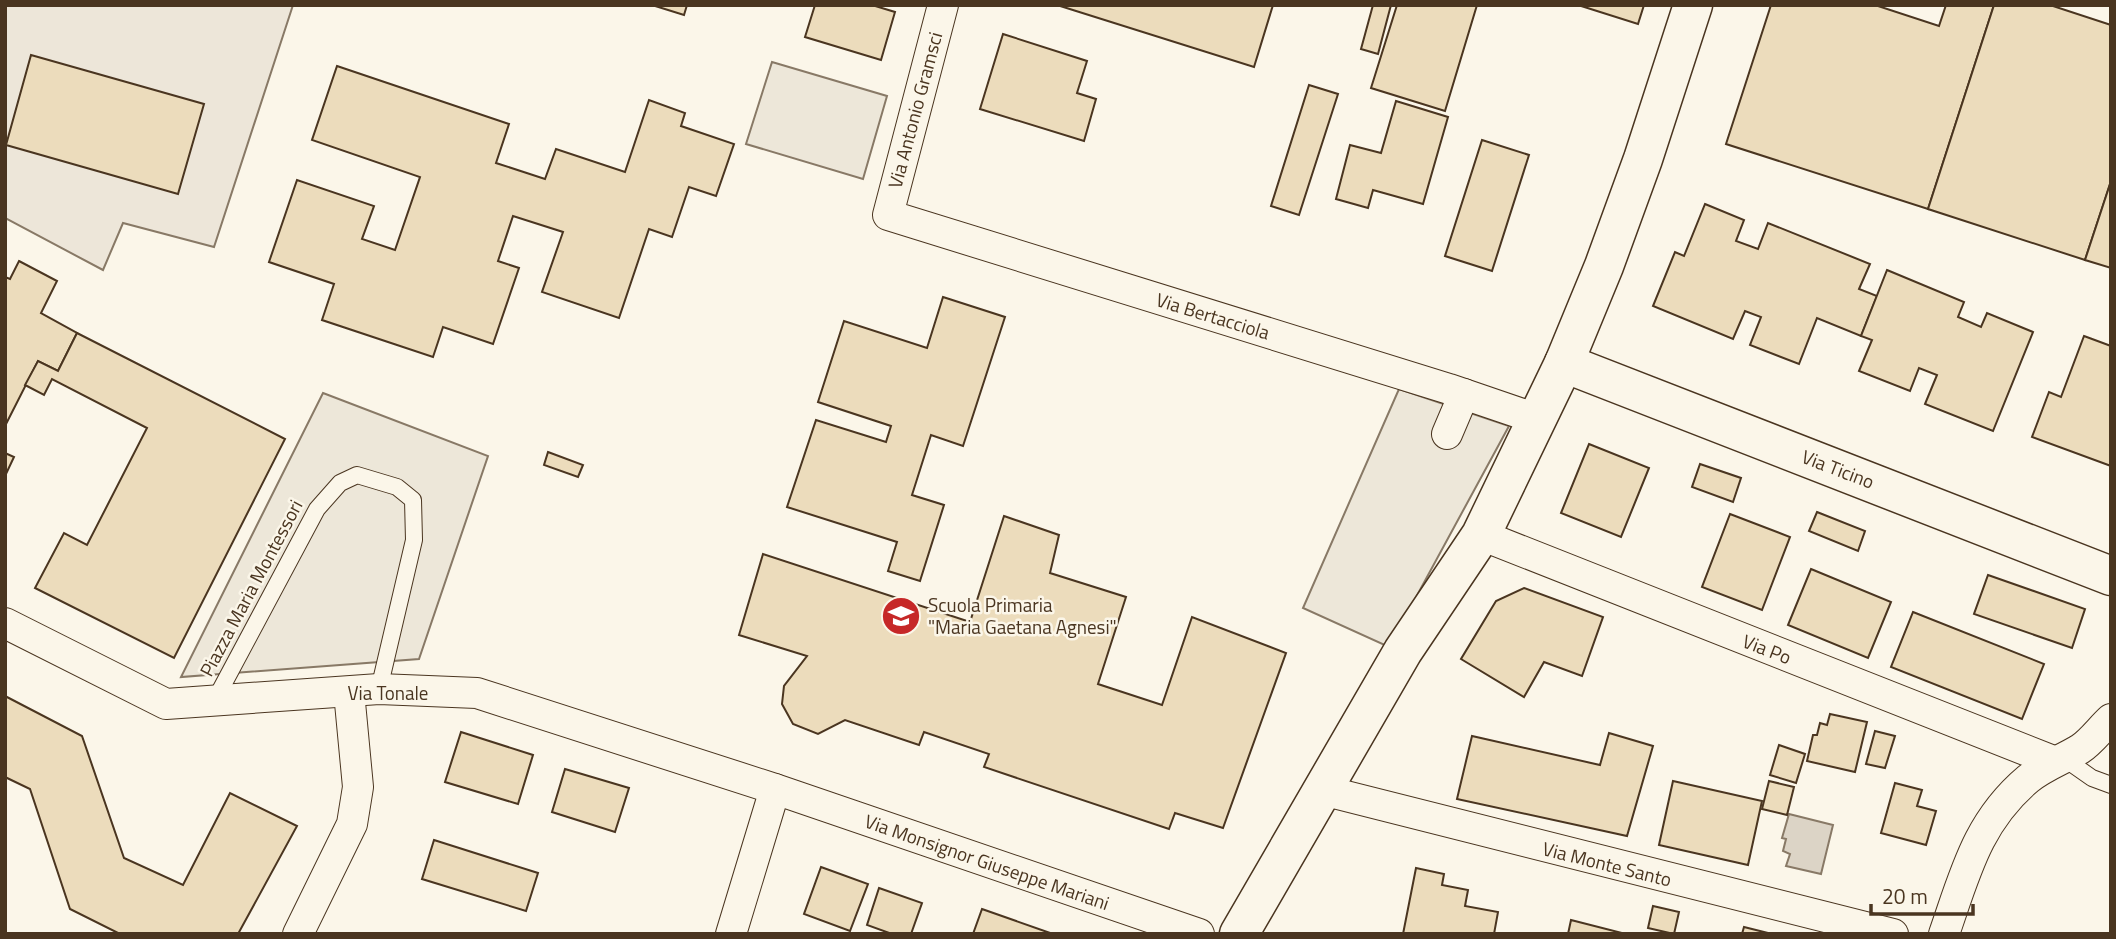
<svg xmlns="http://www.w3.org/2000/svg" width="2116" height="939" font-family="'Titillium Web',sans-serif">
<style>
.green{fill:#ede6d9;stroke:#887966;stroke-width:2}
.parking{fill:#ede7d9;stroke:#887966;stroke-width:2}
.water{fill:#dcd4c6;stroke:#887966;stroke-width:2}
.building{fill:#ecdcbc;stroke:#4a3520;stroke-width:2}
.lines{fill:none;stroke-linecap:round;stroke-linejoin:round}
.lane-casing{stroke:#4a3520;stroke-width:18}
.street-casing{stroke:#4a3520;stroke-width:32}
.secondary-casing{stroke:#4a3520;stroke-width:41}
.lane{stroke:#fbf6e9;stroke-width:16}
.street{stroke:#fbf6e9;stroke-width:30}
.secondary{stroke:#fbf6e9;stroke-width:38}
.labels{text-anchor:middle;stroke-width:5;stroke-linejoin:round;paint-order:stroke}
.street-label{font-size:19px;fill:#4a3520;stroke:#fbf6e9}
.poi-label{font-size:19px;fill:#4a3520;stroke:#fbf6e9;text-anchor:start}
</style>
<rect width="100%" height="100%" fill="#fbf6e9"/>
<!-- green -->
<path class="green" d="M5,5H293L214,247L123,223L103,270L5,218Z"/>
<!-- parking -->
<g class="parking">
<path d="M772,62L887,96L863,179L746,144Z"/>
<path d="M1399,389L1509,426L1389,647L1303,608Z"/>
<path d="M323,393L488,456L419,659L181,677Z"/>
</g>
<!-- water -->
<path class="water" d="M1789,814L1833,825L1821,874L1786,866L1790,854L1783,851L1786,839L1782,838Z"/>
<!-- building -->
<g class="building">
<path d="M652,5H687L684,15Z"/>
<path d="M815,5H872L895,12L881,60L805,37Z"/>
<path d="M1057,5H1273L1254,67Z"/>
<path d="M1373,5H1391L1378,54L1361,49Z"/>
<path d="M1397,5H1477L1445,111L1371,88Z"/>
<path d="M1578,5H1644L1638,24Z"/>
<path d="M1771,5H1875L1939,26L1946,5H1994L1928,209L1726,144Z"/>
<path d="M1994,5H2050L2111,25V181L2085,260L1928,209Z"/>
<path d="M1003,34L1087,61L1077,93L1096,99L1084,141L980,109Z"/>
<path d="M31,55L204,104L178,194L6,145Z"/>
<path d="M337,66L509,124L496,163L545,179L556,149L625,172L649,100L685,113L681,126L734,144L716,196L689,187L672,237L649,229L619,318L542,292L563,232L513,216L498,261L519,268L493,344L443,327L433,357L322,320L334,284L269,262L297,180L374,206L362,239L395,250L420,177L312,140Z"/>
<path d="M1309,85L1338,94L1299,215L1271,206Z"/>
<path d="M1396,101L1448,117L1423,204L1373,190L1368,208L1336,199L1350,145L1381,153Z"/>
<path d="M1482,140L1529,155L1492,271L1445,256Z"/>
<path d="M2111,181V268L2085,260Z"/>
<path d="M1705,204L1744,220L1736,241L1758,249L1768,223L1870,264L1859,289L1877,296L1861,336L1817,318L1799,364L1750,345L1761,317L1745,311L1733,339L1653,306L1675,252L1684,256Z"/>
<path d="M19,261L57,281L41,313L77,333L58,371L38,361L5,426V277L10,279Z"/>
<path d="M1887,270L1964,302L1958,317L1981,327L1987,313L2033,332L1993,431L1925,404L1937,375L1919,368L1910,391L1859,371L1872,340L1861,336Z"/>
<path d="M943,297L1005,317L963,446L931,435L912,495L944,505L920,581L888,571L897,542L787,507L816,420L886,442L891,426L818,402L844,321L927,348Z"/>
<path d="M77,333L285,439L174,658L35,588L64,533L87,545L147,428L52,379L44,395L25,385L38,361L58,371Z"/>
<path d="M2084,336L2111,346V466L2032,437L2049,392L2061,397Z"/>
<path d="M1589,444L1649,468L1621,537L1561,513Z"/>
<path d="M548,452L583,465L578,477L544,465Z"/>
<path d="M5,453L14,457L5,476Z"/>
<path d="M1700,464L1741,478L1733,502L1692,487Z"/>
<path d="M1817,512L1865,531L1858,551L1809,531Z"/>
<path d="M1730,514L1790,537L1762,610L1702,587Z"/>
<path d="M1004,516L1059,535L1050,573L1126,597L1098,684L1162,705L1192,617L1286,653L1223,828L1175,813L1169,829L984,767L989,754L924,732L919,745L845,720L818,734L793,724L782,704L784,686L807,656L739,635L763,554L970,622Z"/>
<path d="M1811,569L1891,602L1868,658L1788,625Z"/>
<path d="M1988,575L2085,609L2072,648L1974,614Z"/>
<path d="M1524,588L1603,617L1582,676L1544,662L1524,697L1461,659L1496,601Z"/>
<path d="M1913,612L2044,664L2022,719L1891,667Z"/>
<path d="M5,696L82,736L124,858L183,885L230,793L297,826L238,934H120L70,909L30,789L5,777Z"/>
<path d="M1830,714L1867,722L1855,772L1807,761L1813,735H1817L1820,723L1827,725Z"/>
<path d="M1875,731L1895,736L1885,768L1866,764Z"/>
<path d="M461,732L533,755L518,804L445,782Z"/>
<path d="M1609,733L1653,746L1627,836L1457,799L1472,736L1600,765Z"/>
<path d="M1779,745L1805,754L1796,783L1770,775Z"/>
<path d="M565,769L629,788L615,832L552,812Z"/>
<path d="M1673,781L1762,801L1748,865L1659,845Z"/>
<path d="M1769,781L1794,787L1787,815L1762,809Z"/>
<path d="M1895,783L1922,790L1917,806L1936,811L1926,845L1881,833Z"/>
<path d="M434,840L538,873L526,911L422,879Z"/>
<path d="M821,867L868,884L850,931L804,914Z"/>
<path d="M1416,868L1444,874L1442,885L1468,890L1465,906L1498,912L1494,934H1403Z"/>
<path d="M879,888L922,903L911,934H892L867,925Z"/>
<path d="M1653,906L1679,912L1674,934L1648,928Z"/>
<path d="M982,909L1053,934H973Z"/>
<path d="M1571,920L1622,933V934H1568Z"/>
<path d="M1744,927L1772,934H1742Z"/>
</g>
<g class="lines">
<!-- lane casing -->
<g class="lane-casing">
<g id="lane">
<path d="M215,700L317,509L340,483L357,475L397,487L413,500L414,540L379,689"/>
<path d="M2062,757L2092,778L2111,785"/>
</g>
</g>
<!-- street casing -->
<g class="street-casing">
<g id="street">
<path d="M943,5L888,215L1449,389L1537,419"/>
<path d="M1447,434L1464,394"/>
<path d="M1481,535L2053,761"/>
<path d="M5,623L166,704L379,689L477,693L775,789L1199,934"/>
<path d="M1322,790L1893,934"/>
<path d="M298,934L352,824L358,787L349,692"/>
<path d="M731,934L775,789"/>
<path d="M1944,934C1965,874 1977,822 2028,779C2044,766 2062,760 2080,749C2091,742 2101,728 2111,719"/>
</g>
</g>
<!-- secondary casing -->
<g class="secondary-casing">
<g id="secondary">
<path d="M1564,363L2111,576"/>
<path d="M1239,934L1403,651L1481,535L1564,363L1604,266L1643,159L1693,5"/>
</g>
</g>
<!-- lane -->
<use href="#lane" class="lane"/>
<!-- street -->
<use href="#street" class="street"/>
<!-- secondary -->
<use href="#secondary" class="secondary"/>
</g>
<!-- icons -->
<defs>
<g id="school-disc" transform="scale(2.0125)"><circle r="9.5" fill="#c62828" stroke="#fbf6e9"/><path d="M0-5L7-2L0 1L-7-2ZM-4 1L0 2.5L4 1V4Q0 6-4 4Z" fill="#fff"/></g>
</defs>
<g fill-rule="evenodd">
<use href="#school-disc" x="901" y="616"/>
</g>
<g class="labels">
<!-- street labels -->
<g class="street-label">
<text transform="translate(915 110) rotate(-75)" y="7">Via Antonio Gramsci</text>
<text transform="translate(1213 316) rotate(17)" y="7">Via Bertacciola</text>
<text transform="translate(1838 469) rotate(21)" y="7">Via Ticino</text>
<text transform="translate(251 588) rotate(-62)" y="7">Piazza Maria Montessori</text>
<text transform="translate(1767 649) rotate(21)" y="7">Via Po</text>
<text x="388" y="700">Via Tonale</text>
<text transform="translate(987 862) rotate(19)" y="7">Via Monsignor Giuseppe Mariani</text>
<text transform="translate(1607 864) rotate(14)" y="7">Via Monte Santo</text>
</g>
<!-- poi labels -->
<g class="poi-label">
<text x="928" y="612">Scuola Primaria<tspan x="928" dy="22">"Maria Gaetana Agnesi"</tspan></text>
</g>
</g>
<!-- border -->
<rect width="2116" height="939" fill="none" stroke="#4a3520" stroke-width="14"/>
<!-- scale -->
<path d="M1871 904v10h102v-10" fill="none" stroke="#4a3520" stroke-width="3.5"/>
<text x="1882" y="904" font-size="21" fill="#4a3520" stroke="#fbf6e9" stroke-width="5" paint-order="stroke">20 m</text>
</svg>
